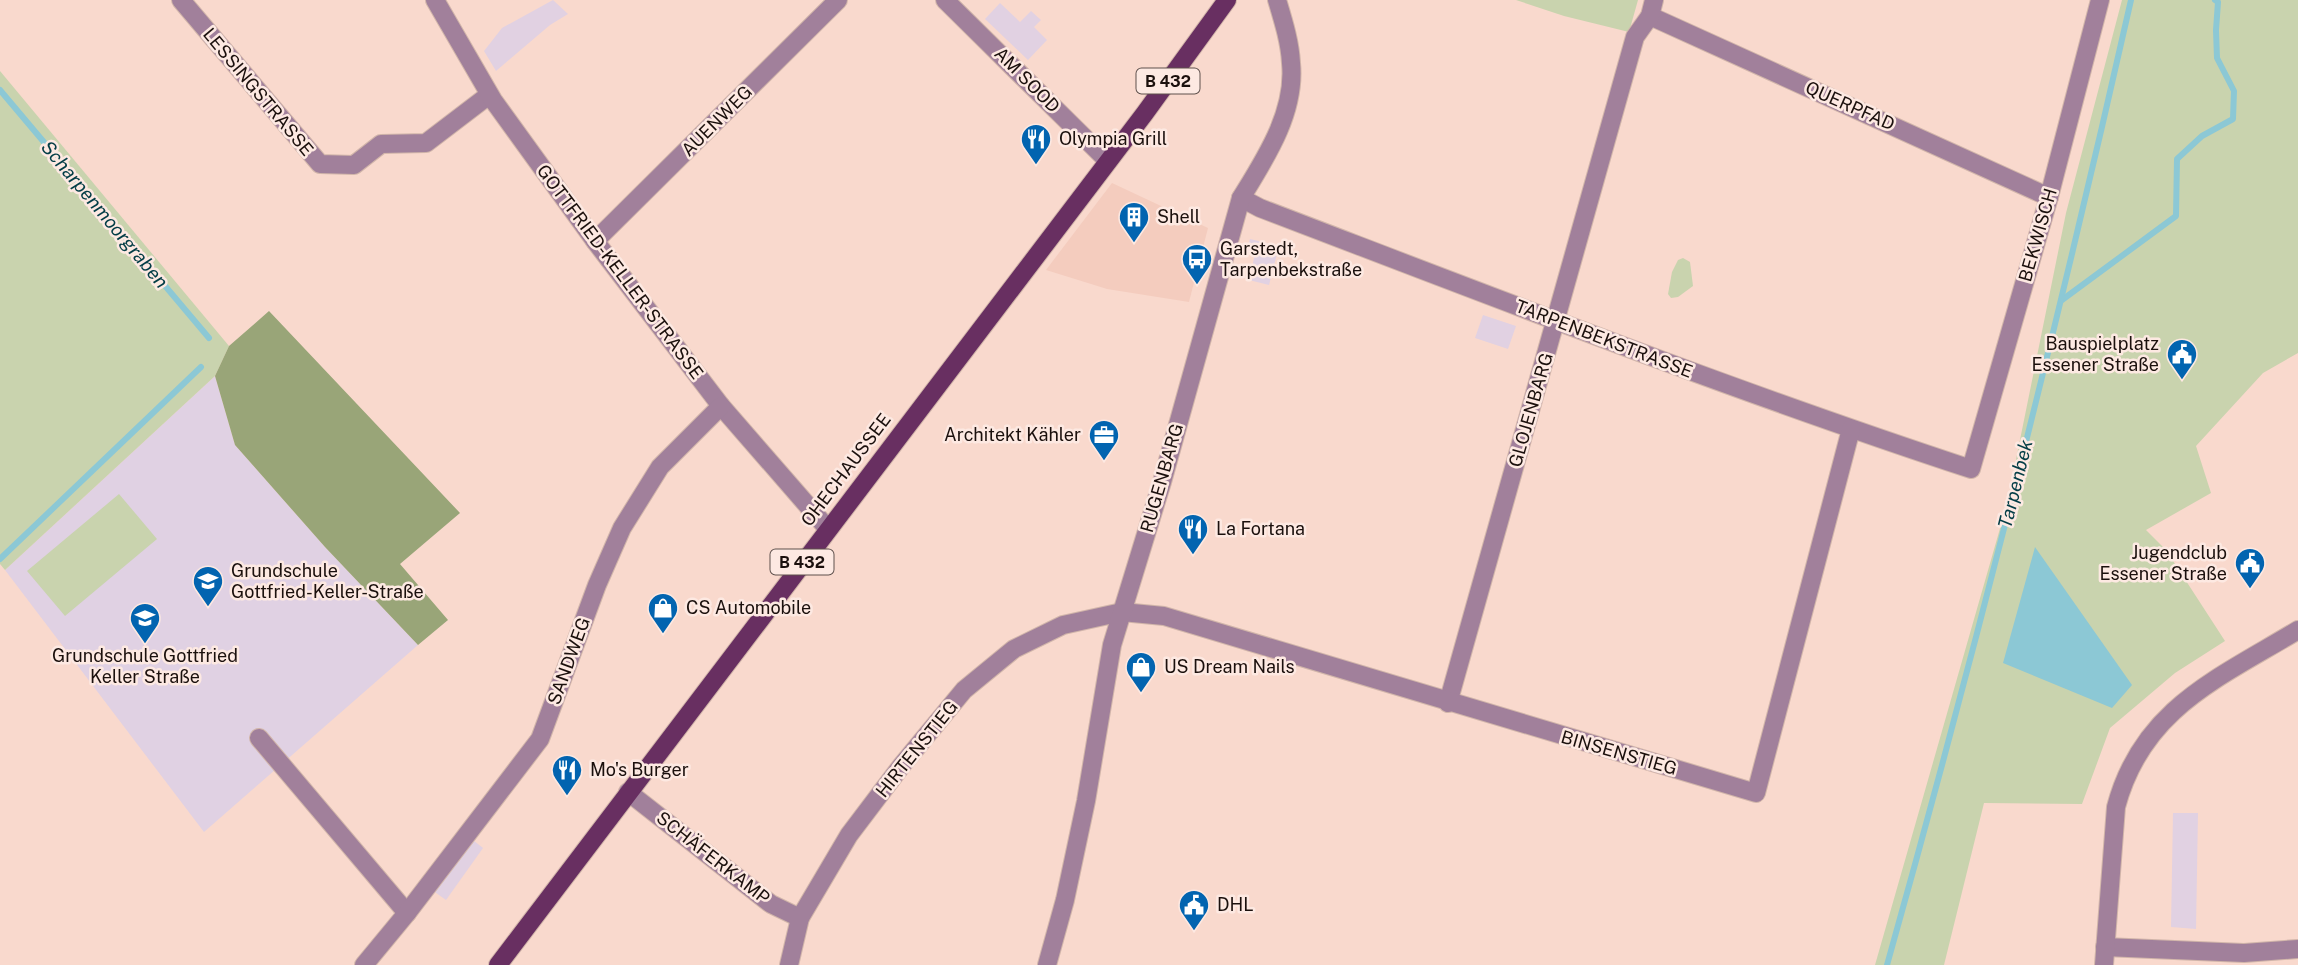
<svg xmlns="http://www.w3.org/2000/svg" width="2298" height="965" font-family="'Public Sans',sans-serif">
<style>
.built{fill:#f4ccbe}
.industrial{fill:#e1d1e2}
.education{fill:#e0d1e3}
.green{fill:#c9d3ae}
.forest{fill:#99a578}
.water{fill:#8cc8d5}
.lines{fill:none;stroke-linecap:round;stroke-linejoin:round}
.stream{stroke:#8cc8d5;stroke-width:6}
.minor-casing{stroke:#d1b5aa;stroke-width:20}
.tertiary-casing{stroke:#d1b5aa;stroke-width:20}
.primary-casing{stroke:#d1b5aa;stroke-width:20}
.minor{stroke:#a1809b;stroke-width:18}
.tertiary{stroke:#a1809b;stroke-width:18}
.primary{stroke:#682f61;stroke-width:18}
.labels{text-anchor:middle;stroke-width:5;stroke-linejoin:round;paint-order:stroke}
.shield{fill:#fde9e2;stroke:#5f514d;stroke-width:2}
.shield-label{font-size:16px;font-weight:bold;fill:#1b100d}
.street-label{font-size:18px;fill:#1b100d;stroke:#fde9e2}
.poi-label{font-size:18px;fill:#1b100d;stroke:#fde9e2;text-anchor:start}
.water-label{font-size:19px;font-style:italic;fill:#033d46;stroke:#fde9e2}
</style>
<rect width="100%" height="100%" fill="#f9d9cd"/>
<!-- built -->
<path class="built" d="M1112,183L1208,228L1189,302L1107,289L1046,270Z"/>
<!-- industrial -->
<g class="industrial">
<path d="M553,0L568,14L550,25L496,71L484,51L502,28Z"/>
<path d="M1000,3L1020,22L1031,11L1041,20L1034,27L1047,40L1028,60L985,19Z"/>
<path d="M1250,239L1279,246L1269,285L1249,280L1255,254L1246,252Z"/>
<path d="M1483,315L1516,326L1508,349L1475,338Z"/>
<path d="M2173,813H2198L2196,929L2171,927Z"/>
<path d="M469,837L483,848L446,900L432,890Z"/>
</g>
<!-- education -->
<path class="education" d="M215,376L235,445L325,547L418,645L204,832L5,570Z"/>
<!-- green -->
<g class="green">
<path d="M1516,0H1638L1629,32L1564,16Z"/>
<path d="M2122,0H2298V353L2263,373L2196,446L2211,493L2146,530L2166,550L2225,641L2175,673L2110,728L2082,804L1984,803L1944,965H1875L2007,504L2066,213Z"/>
<path d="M0,71L229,346L215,376L5,570L0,564Z"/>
<path d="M1683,258L1690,262L1693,286L1678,297L1671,298L1668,294L1672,272L1678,260Z"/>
<path d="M119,494L157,539L65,616L27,571Z"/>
</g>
<!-- forest -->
<path class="forest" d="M269,311L460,513L400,564L448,620L418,645L325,547L235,445L215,376L229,346Z"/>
<!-- water -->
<path class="water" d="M2035,547L2132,685L2112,708L2003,663Z"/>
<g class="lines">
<!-- stream -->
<g class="stream">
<path d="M0,90L209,338"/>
<path d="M2062,300L2176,216L2177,159L2202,136L2233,119L2234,91L2217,58L2216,30L2218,2L2215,0"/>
<path d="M0,559L201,367"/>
<path d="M1887,965C1977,645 2058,324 2131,0"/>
</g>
<!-- minor casing -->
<g class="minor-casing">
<g id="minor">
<path d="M181,0L320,164L354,165L381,144L426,143L489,95"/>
<path d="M435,0L493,100L595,241L721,406L828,529"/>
<path d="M945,0L1108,161"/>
<path d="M1650,16L2049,197"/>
<path d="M1241,198L1260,208C1496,298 1731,390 1971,469L2049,197L2100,0"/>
<path d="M595,241L838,0"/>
<path d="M1448,703L1635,37L1650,16L1654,0"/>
<path d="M259,738L407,913"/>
<path d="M628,792L771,904L800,918"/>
<path d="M2105,947L2244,953L2298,949"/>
<path d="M364,965L407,913L540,739L597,585L622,528L660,467L721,406"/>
<path d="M789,965L800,918L849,835L902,765L964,690L1014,649L1063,625L1122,612L1164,616L1756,793L1851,429"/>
</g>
</g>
<!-- tertiary casing -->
<g class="tertiary-casing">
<g id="tertiary">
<path d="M1047,965L1065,900L1086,801L1112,645L1162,482L1241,198C1265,159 1296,112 1291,63C1290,42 1283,20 1277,0"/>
<path d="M2104,965L2116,807C2142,709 2217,679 2298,630"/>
</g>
</g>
<!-- primary casing -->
<g class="primary-casing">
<path id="primary" d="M498,965L1145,113L1227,0"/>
</g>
<!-- minor -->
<use href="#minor" class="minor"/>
<!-- tertiary -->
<use href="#tertiary" class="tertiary"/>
<!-- primary -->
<use href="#primary" class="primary"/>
</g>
<!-- icons -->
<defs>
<g id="restaurant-pin" transform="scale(1.575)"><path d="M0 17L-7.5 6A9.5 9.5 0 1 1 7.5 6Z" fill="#0264b0" stroke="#fde9e2"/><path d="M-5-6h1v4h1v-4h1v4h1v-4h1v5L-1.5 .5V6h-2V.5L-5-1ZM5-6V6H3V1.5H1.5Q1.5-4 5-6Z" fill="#fff"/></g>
<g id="building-pin" transform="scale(1.575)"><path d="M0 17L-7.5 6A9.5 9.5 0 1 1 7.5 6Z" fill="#0264b0" stroke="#fde9e2"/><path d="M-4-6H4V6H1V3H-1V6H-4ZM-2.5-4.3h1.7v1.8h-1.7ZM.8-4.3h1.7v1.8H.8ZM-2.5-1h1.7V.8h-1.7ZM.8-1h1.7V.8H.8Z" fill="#fff"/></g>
<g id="bus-pin" transform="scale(1.575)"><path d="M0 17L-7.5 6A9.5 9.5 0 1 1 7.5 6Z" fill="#0264b0" stroke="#fde9e2"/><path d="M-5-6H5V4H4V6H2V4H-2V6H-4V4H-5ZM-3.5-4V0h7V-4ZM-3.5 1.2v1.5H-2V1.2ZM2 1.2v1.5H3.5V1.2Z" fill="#fff"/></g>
<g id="civic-pin" transform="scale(1.575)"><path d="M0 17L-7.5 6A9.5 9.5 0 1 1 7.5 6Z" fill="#0264b0" stroke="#fde9e2"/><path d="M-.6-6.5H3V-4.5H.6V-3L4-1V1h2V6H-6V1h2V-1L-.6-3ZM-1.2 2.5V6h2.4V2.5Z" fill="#fff"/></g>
<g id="office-pin" transform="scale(1.575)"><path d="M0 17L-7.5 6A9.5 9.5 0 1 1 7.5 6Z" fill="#0264b0" stroke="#fde9e2"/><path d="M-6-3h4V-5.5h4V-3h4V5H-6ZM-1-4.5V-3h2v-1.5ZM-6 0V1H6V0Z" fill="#fff"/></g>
<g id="school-pin" transform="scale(1.575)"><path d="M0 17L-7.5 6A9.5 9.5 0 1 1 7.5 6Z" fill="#0264b0" stroke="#fde9e2"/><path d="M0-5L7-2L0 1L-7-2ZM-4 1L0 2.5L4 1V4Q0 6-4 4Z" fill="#fff"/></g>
<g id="shop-pin" transform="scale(1.575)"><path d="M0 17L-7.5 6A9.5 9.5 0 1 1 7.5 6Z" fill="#0264b0" stroke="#fde9e2"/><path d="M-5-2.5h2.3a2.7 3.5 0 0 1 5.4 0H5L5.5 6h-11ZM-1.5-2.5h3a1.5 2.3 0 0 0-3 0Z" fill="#fff"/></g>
</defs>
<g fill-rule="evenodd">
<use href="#restaurant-pin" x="1036" y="139"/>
<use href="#building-pin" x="1134" y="217"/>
<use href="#bus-pin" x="1197" y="259"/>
<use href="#civic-pin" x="2182" y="354"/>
<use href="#office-pin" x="1104" y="435"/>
<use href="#restaurant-pin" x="1193" y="529"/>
<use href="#civic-pin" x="2250" y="563"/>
<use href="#school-pin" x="208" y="581"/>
<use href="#shop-pin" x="663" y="608"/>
<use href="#school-pin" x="145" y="618"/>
<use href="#shop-pin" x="1141" y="667"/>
<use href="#restaurant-pin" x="567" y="770"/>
<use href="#civic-pin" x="1194" y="905"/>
</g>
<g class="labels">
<!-- shield labels -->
<g class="shield">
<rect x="1136.5" y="68.5" width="63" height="25" rx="5"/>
<rect x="770.5" y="549.5" width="63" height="25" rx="5"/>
</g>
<g class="shield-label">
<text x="1168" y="87">B 432</text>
<text x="802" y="568">B 432</text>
</g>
<!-- street labels -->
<g class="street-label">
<text transform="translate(1027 80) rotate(45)" y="6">AM SOOD</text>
<text transform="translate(258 92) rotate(50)" y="6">LESSINGSTRASSE</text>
<text transform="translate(1850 106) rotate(24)" y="6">QUERPFAD</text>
<text transform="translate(717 121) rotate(-45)" y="6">AUENWEG</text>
<text transform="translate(2038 235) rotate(-74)" y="6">BEKWISCH</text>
<text transform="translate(620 272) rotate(53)" y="6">GOTTFRIED-KELLER-STRASSE</text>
<text transform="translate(1604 339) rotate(21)" y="6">TARPENBEKSTRASSE</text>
<text transform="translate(1531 410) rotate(-74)" y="6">GLOJENBARG</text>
<text transform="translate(846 470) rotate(-53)" y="6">OHECHAUSSEE</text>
<text transform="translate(1162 478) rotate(-74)" y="6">RUGENBARG</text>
<text transform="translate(569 661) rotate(-70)" y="6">SANDWEG</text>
<text transform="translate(917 749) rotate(-51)" y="6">HIRTENSTIEG</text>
<text transform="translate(1619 753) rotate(16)" y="6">BINSENSTIEG</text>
<text transform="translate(713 858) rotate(38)" y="6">SCHÄFERKAMP</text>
</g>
<!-- poi labels -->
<g class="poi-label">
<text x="1059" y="145">Olympia Grill</text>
<text x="1157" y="223">Shell</text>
<text x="1220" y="255">Garstedt,<tspan x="1220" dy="21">Tarpenbekstraße</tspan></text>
<text x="2159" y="350" text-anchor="end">Bauspielplatz<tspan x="2159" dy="21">Essener Straße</tspan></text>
<text x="1081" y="441" text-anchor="end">Architekt Kähler</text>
<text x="1216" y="535">La Fortana</text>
<text x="2227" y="559" text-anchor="end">Jugendclub<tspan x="2227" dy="21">Essener Straße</tspan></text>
<text x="231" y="577">Grundschule<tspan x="231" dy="21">Gottfried-Keller-Straße</tspan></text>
<text x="686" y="614">CS Automobile</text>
<text x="145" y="662" text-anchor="middle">Grundschule Gottfried<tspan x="145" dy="21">Keller Straße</tspan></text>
<text x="1164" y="673">US Dream Nails</text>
<text x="590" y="776">Mo's Burger</text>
<text x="1217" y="911">DHL</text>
</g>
<!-- water labels -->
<g class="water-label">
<text transform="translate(105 214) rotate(50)" y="7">Scharpenmoorgraben</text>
<text transform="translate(2015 484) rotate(-76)" y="7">Tarpenbek</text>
</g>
</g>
</svg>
